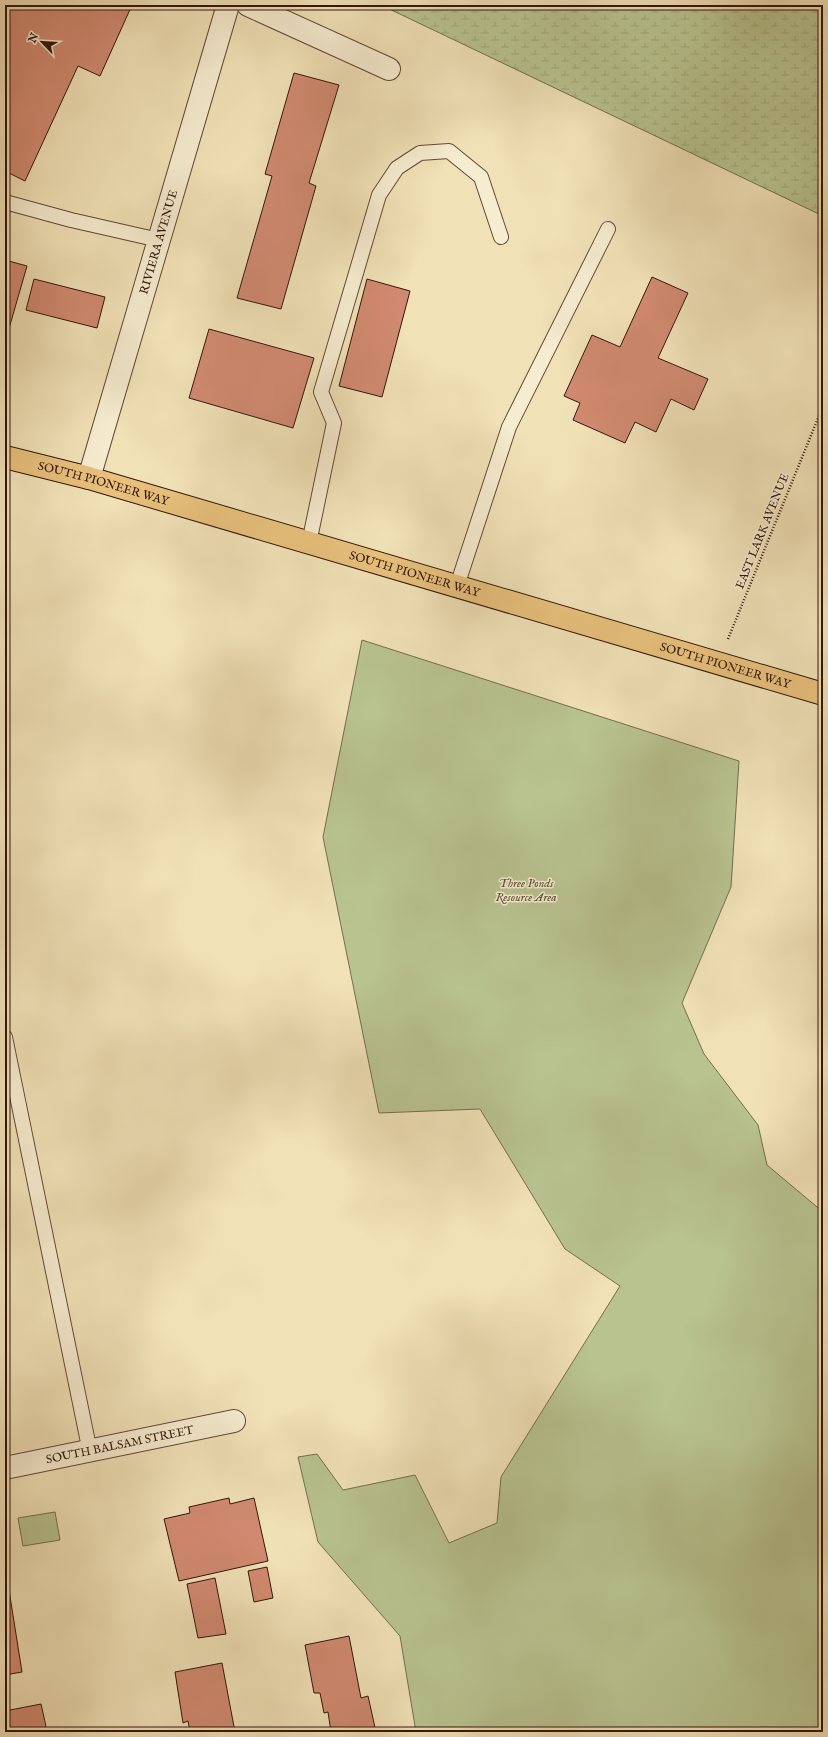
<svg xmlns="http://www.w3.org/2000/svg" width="828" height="1737" font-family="'IM FELL English',serif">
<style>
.wetland{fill:url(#wetland-marsh);stroke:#756c4d}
.park{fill:#b8c390;stroke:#756c4d}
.building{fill:#d18a71;stroke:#32160a}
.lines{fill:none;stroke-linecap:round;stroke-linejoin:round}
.lane-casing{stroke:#624935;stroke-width:16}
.street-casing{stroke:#624935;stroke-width:24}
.primary-casing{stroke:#32160a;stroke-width:24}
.path{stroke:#32160a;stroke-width:2.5;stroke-dasharray:1 2;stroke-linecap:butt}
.lane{stroke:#f6ecd0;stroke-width:14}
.street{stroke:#f6ecd0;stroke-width:22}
.primary{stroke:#e8c07c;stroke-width:22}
.labels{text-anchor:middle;stroke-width:3;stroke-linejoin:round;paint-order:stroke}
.street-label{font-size:12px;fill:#32160a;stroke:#f6ecd0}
.park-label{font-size:12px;font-style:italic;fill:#5a4a32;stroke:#f6ecd0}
</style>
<defs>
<pattern id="wetland-marsh" width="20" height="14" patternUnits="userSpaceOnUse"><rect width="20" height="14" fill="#b8c390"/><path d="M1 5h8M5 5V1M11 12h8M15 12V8" fill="none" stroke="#9fa77b"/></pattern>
</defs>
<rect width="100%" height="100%" fill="#f1e1b7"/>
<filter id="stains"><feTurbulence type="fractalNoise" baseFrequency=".005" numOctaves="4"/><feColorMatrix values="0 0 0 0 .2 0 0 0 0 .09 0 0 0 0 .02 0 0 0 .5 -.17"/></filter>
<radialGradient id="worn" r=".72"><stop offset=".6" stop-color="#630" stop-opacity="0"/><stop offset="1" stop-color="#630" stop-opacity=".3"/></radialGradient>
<!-- wetland -->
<path class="wetland" d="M381,5H823V216Z"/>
<!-- park -->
<g class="park">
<path d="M362,640L739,761L731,887L682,1003L704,1054L758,1125L767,1165L823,1212V1732H416L400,1636L318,1542L298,1457L317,1454L343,1490L415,1475L449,1543L497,1523L501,1477L620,1286L565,1249L480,1109L379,1113L323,837Z"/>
<path d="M55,1512L60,1540L23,1546L18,1518Z"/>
</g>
<!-- building -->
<g class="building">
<path d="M5,5H132L100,76L78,66L25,181L5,171Z"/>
<path d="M294,73L339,85L309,183L316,186L281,309L237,298L272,176L265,174Z"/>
<path d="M5,260L27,266L8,332L5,331Z"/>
<path d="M652,277L688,293L658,358L708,379L694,410L671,399L656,432L635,422L625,443L573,420L580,403L564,396L592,335L620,347Z"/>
<path d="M34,279L105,297L97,328L26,310Z"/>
<path d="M367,279L410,291L382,397L339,386Z"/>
<path d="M209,329L314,358L293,428L189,398Z"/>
<path d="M229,1498L230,1504L254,1498L268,1561L179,1581L164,1519L190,1513L189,1507Z"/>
<path d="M5,1565L22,1672L5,1675Z"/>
<path d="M267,1567L273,1598L254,1602L248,1571Z"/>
<path d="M215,1578L226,1634L198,1638L187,1584Z"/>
<path d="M349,1636L361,1698L368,1696L376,1732H331L328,1712L324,1713L320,1693H314L305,1645Z"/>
<path d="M222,1663L235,1732H190L188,1721L183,1723L175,1672Z"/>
<path d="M41,1704L47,1731L5,1732V1711Z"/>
</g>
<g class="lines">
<!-- lane casing -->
<g class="lane-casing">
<g id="lane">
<path d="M5,202L71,220L159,240"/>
<path d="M309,543L334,423L321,392L379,195L397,168L420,153L449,151L481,177L501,237"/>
<path d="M457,586L509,427L608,229"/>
<path d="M5,1037L90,1452"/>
</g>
</g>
<!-- street casing -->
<g class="street-casing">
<g id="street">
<path d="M248,5L389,69"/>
<path id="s1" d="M89,478L228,5"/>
<path id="s2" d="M5,1468L234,1421"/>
</g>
</g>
<!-- primary casing -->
<g class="primary-casing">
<g id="primary">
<path id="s3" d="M5,457L89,478L823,694"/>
</g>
</g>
<!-- path -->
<path class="path" d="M728,639L823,406"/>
<!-- lane -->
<use href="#lane" class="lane"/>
<!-- street -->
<use href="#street" class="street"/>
<!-- primary -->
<use href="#primary" class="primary"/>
</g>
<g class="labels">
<!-- street labels -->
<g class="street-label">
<text dy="4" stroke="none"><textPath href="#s1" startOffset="246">RIVIERA AVENUE</textPath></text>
<text dy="4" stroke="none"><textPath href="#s3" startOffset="102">SOUTH PIONEER WAY</textPath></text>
<text transform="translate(762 531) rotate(-68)" y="4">EAST LARK AVENUE</text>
<text dy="4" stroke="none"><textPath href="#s3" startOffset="426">SOUTH PIONEER WAY</textPath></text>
<text dy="4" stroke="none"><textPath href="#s3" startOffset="750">SOUTH PIONEER WAY</textPath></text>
<text dy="4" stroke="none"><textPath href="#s2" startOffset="117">SOUTH BALSAM STREET</textPath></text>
</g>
<!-- park labels -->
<g class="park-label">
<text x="526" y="887">Three Ponds<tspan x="526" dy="14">Resource Area</tspan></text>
</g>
</g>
<!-- margin -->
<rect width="828" height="1737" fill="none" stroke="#f1e1b7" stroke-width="20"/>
<rect x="6" y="6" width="816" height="1725" fill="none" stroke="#32160a" stroke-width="2"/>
<rect x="10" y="10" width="808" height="1717" fill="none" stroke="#32160a"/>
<!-- north arrow -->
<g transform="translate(42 42) rotate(295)" stroke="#f6ecd0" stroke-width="3" paint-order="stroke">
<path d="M0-3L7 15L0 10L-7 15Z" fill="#32160a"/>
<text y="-6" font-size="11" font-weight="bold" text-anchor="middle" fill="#32160a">N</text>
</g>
<rect width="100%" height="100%" filter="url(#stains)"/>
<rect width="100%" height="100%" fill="url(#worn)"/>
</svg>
